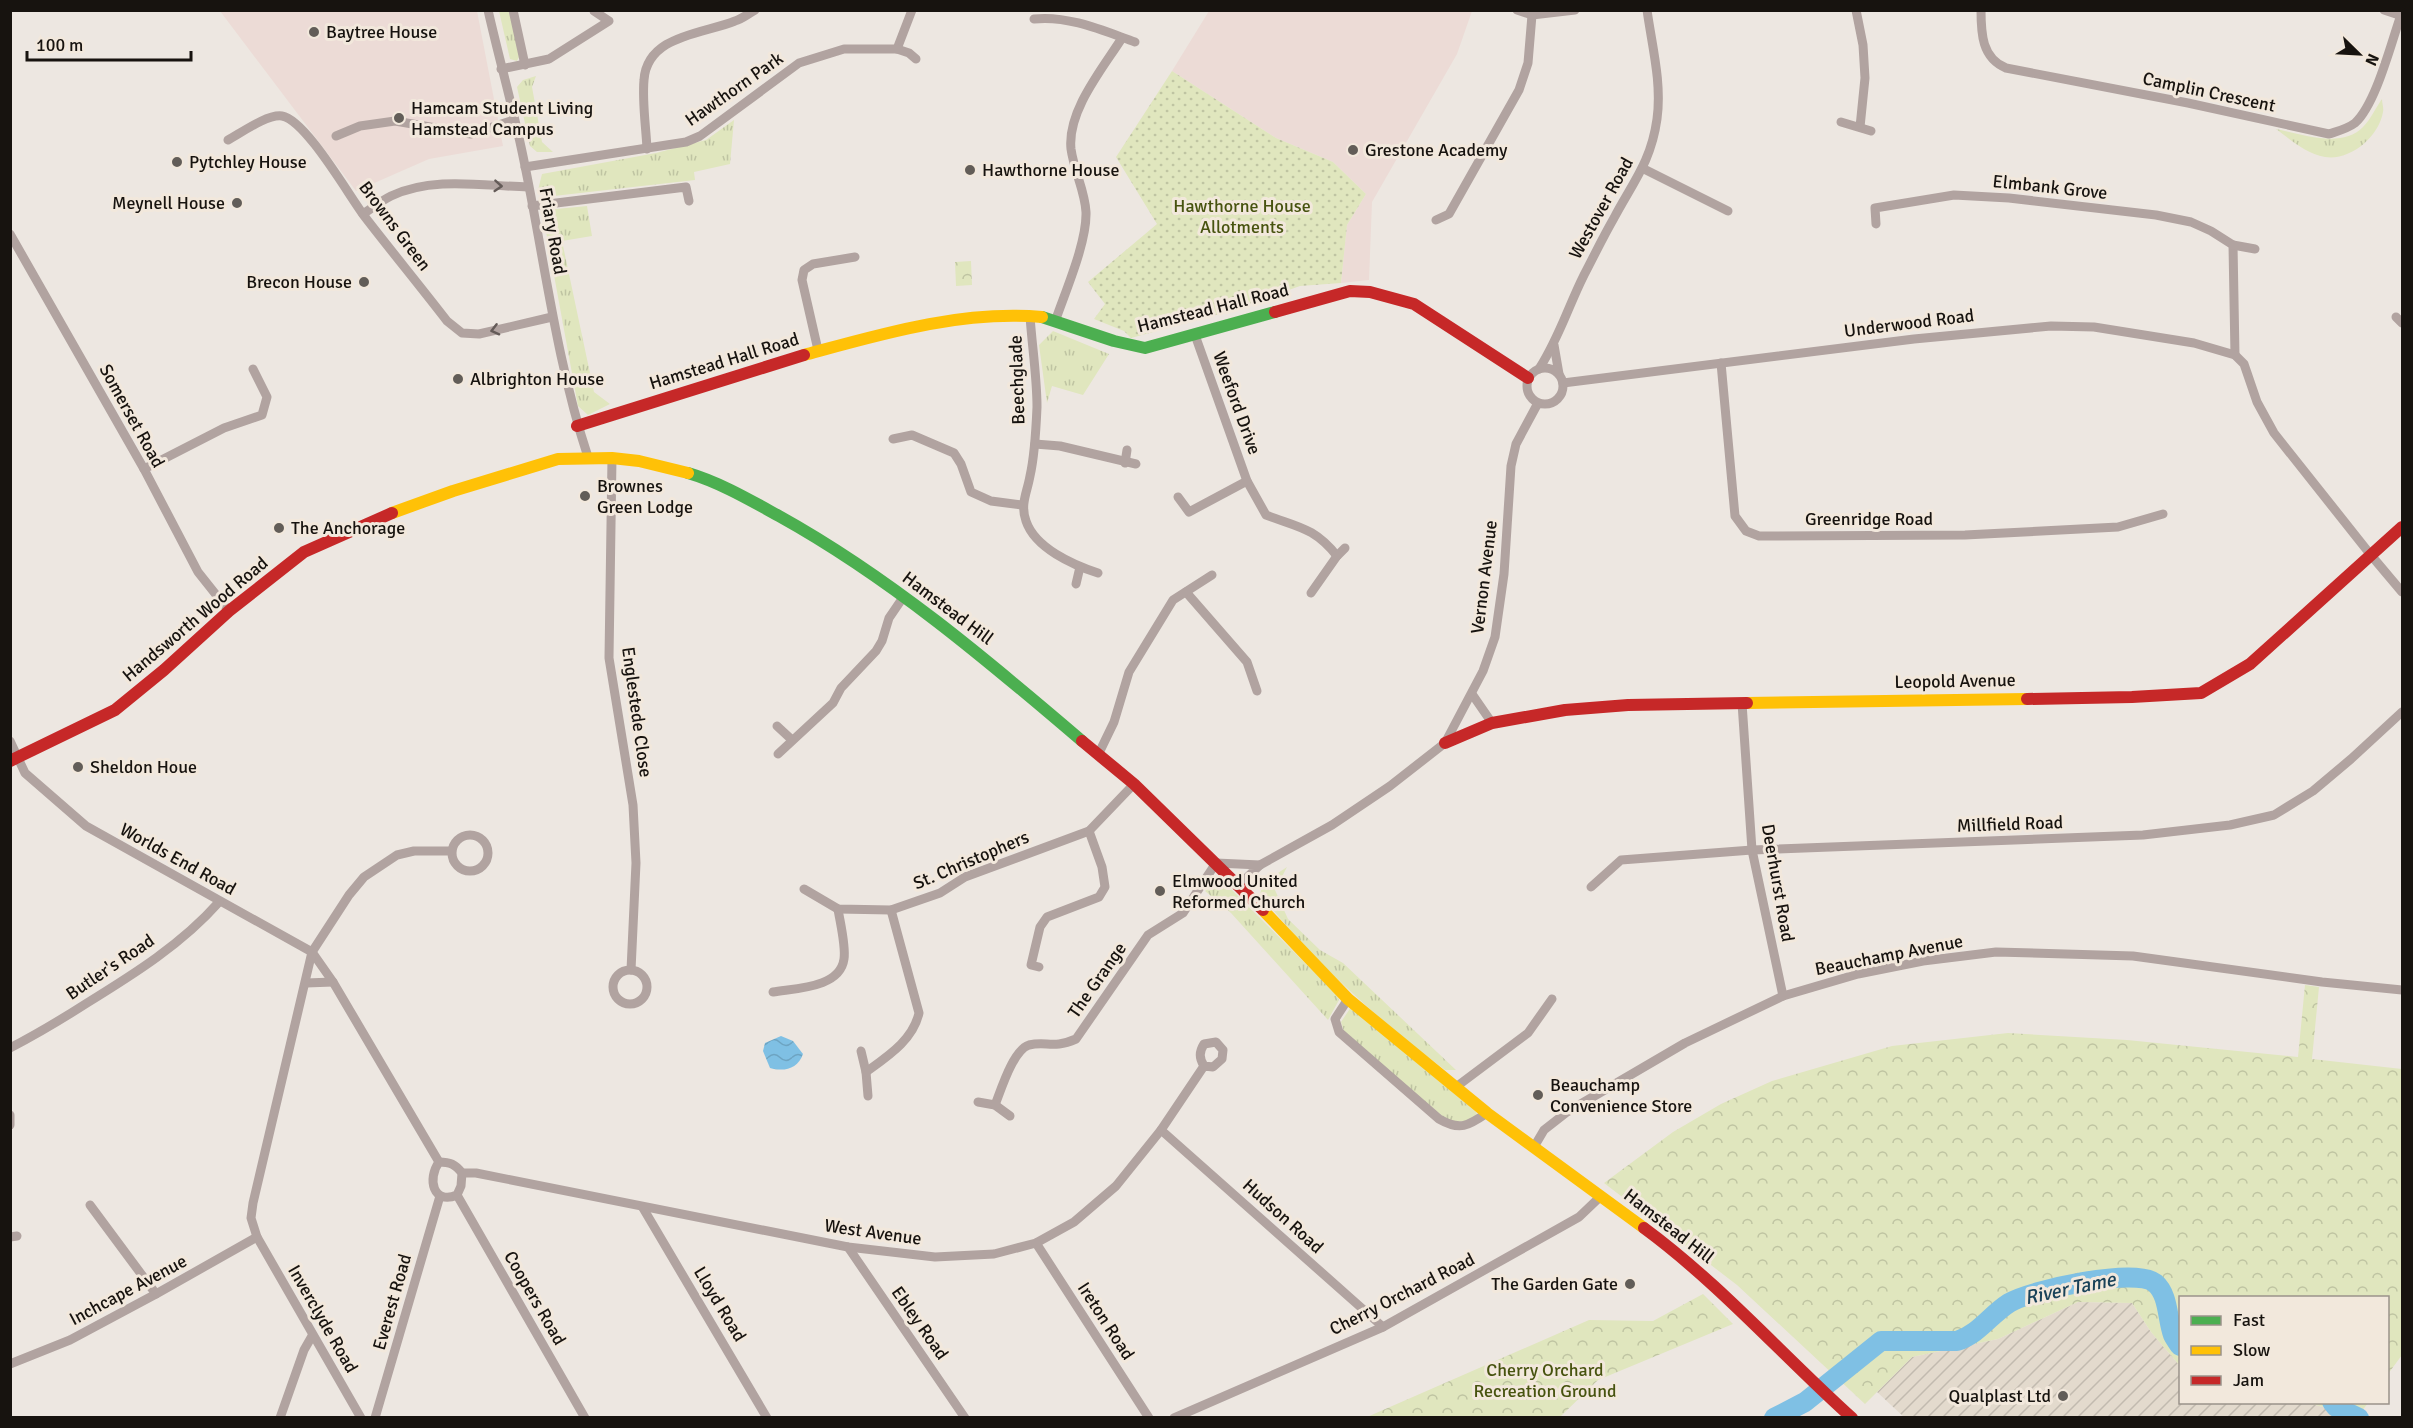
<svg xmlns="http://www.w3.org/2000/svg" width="2413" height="1428" font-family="Signika,sans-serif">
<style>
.industrial{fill:url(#industrial-furrows)}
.education{fill:#ecdbd6}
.grass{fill:url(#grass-tufts)}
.park{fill:url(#park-crowns)}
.garden{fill:url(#garden-dots)}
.water{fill:url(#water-waves)}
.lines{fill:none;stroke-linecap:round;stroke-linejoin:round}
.river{stroke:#7fc0e4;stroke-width:20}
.street{stroke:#b1a3a0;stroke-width:9}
.fast{stroke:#4caf50;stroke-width:12}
.slow{stroke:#ffc107;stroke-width:12}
.jam{stroke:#c62828;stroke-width:12}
.oneway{stroke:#645b58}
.poi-dot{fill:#625d58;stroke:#f2e8dc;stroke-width:2}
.labels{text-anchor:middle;stroke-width:6;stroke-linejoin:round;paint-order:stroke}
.poi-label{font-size:18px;fill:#17130f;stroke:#f2e8dc;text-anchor:start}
.street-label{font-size:18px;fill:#17130f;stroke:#f2e8dc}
.park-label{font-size:18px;fill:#47530f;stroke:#f2e8dc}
.water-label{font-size:20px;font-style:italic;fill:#1a4259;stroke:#f2e8dc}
</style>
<defs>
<pattern id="industrial-furrows" width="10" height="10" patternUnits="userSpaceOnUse" patternTransform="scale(1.5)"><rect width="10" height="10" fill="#e3dacd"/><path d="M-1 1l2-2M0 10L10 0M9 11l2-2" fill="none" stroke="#c2baaf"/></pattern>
<pattern id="grass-tufts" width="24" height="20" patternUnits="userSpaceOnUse" patternTransform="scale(1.5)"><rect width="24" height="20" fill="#e0e6be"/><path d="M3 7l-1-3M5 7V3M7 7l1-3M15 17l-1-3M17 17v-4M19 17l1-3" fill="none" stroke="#bfc4a2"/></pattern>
<pattern id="park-crowns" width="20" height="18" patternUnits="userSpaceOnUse" patternTransform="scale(1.5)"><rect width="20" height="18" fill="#e0e6be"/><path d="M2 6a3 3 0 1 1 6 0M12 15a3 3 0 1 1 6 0" fill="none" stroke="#bfc4a2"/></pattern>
<pattern id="garden-dots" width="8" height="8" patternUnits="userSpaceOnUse" patternTransform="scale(1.5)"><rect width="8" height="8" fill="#e0e6be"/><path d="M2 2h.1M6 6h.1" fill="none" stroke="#bfc4a2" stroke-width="1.8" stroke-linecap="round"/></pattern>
<pattern id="water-waves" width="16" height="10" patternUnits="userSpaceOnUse" patternTransform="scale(1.5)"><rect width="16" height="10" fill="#7fc0e4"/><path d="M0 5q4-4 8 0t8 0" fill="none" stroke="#6da4c2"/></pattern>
</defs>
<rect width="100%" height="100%" fill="#ede7e1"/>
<!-- industrial -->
<path class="industrial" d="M2078,1302L2132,1303L2151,1332L2180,1366V1402L2308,1403L2334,1410L2333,1418H1905L1877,1392L1912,1357L1998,1339Z"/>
<!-- education -->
<g class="education">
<path d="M220,11H477L503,146L429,159L356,191Z"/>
<path d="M1209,11H1472L1457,54L1372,202L1369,280L1341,283L1347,225L1366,194L1333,162L1276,138L1172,71Z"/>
</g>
<!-- grass -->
<g class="grass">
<path d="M499,11H511L519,57L517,61L510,59Z"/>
<path d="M536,76L532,87L542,142L553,152H537L530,146L517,87L523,80Z"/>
<path d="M2382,99C2382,103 2384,108 2383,112C2379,137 2350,161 2325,157C2306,154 2291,140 2276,129C2302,134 2342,149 2363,127C2371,119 2376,107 2382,99Z"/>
<path d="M734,120L730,164L694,172L695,180L545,197L538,190L542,174L656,153L706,140Z"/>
<path d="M587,206L592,236L562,241L594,392L610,404L588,415L578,406L543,215L546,210Z"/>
<path d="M1053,331L1109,354L1083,395L1052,386L1047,403L1039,345Z"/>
<path d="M1287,867L1275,890L1288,919L1320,950L1343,963L1456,1070H1445C1376,1018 1314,962 1260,894L1263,883Z"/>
<path d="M1216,881L1224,882L1337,995L1339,1000L1328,1020L1231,913L1205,891Z"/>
<path d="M1351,1007L1476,1112L1477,1115L1470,1121L1449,1122L1344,1032L1341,1022Z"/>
</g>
<!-- park -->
<g class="park">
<path d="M971,261L972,285L956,286L955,262Z"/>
<path d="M2305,985L2319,987L2312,1059L2402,1069V1355L2388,1374V1298H2180V1366L2151,1332L2132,1303L2078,1302L1998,1339L1912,1357L1865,1404L1737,1285L1604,1183L1673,1132L1721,1104L1772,1081L1892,1046L2008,1033L2127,1040L2298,1057Z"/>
<path d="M1703,1294L1733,1324L1598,1380L1560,1417H1367L1589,1320L1653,1321Z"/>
<path d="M2308,1403H2368L2358,1416Z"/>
</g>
<!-- garden -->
<path class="garden" d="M1172,71L1276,138L1333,162L1366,194L1347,225L1341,283L1300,286L1227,312L1131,338L1124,331L1094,319L1105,304L1088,282L1157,224L1116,157Z"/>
<!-- water -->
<path class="water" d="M781,1036L793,1041L803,1054C798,1069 784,1072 770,1068L763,1051L765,1043Z"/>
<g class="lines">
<!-- river -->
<g class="river">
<path d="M2332,1402L2336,1407L2359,1418"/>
<path d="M1774,1418L1805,1402L1881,1341H1957C1979,1334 1990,1315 2009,1303C2030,1290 2136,1267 2155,1283C2169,1295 2167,1319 2173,1335C2175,1339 2178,1343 2180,1346"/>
</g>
<!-- street -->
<g class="street">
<path d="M488,10C500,63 515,114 525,166C545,264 557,363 588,457"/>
<path d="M513,10L525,65"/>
<path d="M1517,10L1532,15L1575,10"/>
<path d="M1856,10L1863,45L1865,78L1860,127"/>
<path d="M1981,10C1981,34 1982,58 2006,68L2188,103L2329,134C2338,131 2347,129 2355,123C2376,104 2391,43 2401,15"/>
<path d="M2384,10L2402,16"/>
<path d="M1034,19C1068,15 1104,31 1135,42"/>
<path d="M897,49L912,10"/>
<path d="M501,69L549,59L609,21L594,11"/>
<path d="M1841,122L1871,131"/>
<path d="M336,136L360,126L395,121L471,134L514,120"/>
<path d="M228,140C241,133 267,114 282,116C306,120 349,196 365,217C392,252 420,286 447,321L462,333L479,334L552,317"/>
<path d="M647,149C646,127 642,102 644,80C647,35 703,34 735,21C742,19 748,14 755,10"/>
<path d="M525,167L686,142L700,136L799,63L844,49H897L909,53L916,59"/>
<path d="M1644,169L1728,211"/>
<path d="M532,206L686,187L689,201"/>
<path d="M363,214C372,208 381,201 391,196C433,176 483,186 528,187"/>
<path d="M1436,220L1449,214L1519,90L1528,63L1532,15"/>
<path d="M1876,224L1875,208L1954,195L2009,198L2156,215L2191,222L2211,231L2233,245L2235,355"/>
<path d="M10,234L144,469L198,572L229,611"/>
<path d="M2233,245L2255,249"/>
<path d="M1030,316C1032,346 1037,377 1037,407C1036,430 1035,454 1030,476C1027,493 1020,504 1026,521C1035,548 1073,565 1098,573"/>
<path d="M2396,317L2402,323"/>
<path d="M1056,319C1066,290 1087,242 1086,212C1085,191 1074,171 1071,149C1067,111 1103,68 1122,38"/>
<path d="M1195,335L1247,481L1266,515C1297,527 1314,527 1337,556"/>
<path d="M1554,345L1559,374"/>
<path d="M818,350L802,280L804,270L813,264L855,257"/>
<path d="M1721,363L1735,516L1746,531L1759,536L1965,535L2118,527L2163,514"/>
<circle cx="1545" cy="386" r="18"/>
<path d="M1539,369C1559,338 1568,307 1584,275C1594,256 1603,237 1614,218C1633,182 1651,162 1657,119C1662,83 1652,46 1647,10"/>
<path d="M1563,383L1914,339L2051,326L2094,327L2194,343L2235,355L2244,364L2257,402L2274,433L2370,554L2402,592"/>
<path d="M893,439L912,435L954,453L961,464L971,492L991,501L1022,505"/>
<path d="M1035,444L1060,446L1136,464"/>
<path d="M612,458L609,658L633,805L636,863L631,970"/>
<path d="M1125,463L1127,450"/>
<path d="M144,469L224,428L262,415L267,397L253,369"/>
<path d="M1178,497L1189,512L1247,481"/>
<path d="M1076,584L1080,567"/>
<path d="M1186,592L1247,662L1257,691"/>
<path d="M1311,593L1337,556L1345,548"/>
<path d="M1472,694L1492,723"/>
<path d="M1742,703L1752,850L1783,996"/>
<path d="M777,726L791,739"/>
<path d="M10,741L25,773L86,826L312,952L333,982L439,1162"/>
<path d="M1099,753L1114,722L1129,672L1173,600L1212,575"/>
<path d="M778,754L833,703L841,688L876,651L882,641L889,618L904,596"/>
<circle cx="470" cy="853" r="18"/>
<path d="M1260,865L1332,825L1390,786L1445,743L1483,671L1495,637L1504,574L1511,466L1516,444L1538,403"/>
<path d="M1591,887L1621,860L1752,850L2143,835L2230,825L2274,815L2313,791L2351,759L2402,712"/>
<path d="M804,889L838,909L891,910L940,893L965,877L1089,831L1134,784"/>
<path d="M1039,967L1031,965L1040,927L1047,917L1099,897L1105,887L1102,867L1089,831"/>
<circle cx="630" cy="987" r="17"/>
<path d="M306,983L333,982"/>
<path d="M773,992C796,988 840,988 844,959C846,946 840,922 838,909"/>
<path d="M1348,999L1335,1019L1339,1032L1439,1119C1460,1131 1468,1126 1487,1113"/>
<path d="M10,1048C37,1034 62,1019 87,1003C134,974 182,944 219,902"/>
<path d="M861,1051L866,1072L868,1096"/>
<path d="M866,1072C888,1056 913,1040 919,1013L891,910"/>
<path d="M1456,1087L1528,1033L1552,999"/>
<path d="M978,1102L995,1105L1010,1116"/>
<path d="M995,1105C1001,1090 1013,1050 1029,1045C1047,1041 1053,1049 1076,1039L1148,935L1183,913L1216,863L1260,865L1239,885"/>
<path d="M10,1115V1125"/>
<path d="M1161,1130L1383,1327"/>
<path d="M1534,1147L1544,1130L1567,1112L1685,1043L1783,996L1858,974L1923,961L1996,952L2133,956L2322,982L2402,990"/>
<path d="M439,1162C450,1162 455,1164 462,1173L461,1186L457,1195C433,1205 427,1179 439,1162Z"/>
<path d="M462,1173H476L848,1247L935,1257L994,1254L1036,1243L1074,1222L1116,1186L1161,1130L1204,1066C1199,1058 1199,1052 1204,1044L1216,1042L1223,1050L1222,1059L1213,1067L1204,1066"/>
<path d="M457,1195L585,1418"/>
<path d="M90,1205L156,1294"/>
<path d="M643,1208L767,1418"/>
<path d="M10,1237L17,1236"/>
<path d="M1036,1243L1149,1418"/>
<path d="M848,1247L965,1418"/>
<path d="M10,1364L70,1340L156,1294L257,1237"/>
<path d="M280,1418L304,1350L312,1336"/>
<path d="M361,1418L257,1237L251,1218L253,1203L312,952L349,895L364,877L397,855L414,851H451"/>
<path d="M375,1418L440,1196"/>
<path d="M1174,1418L1383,1327L1579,1217L1601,1196"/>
</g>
<!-- fast -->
<g class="fast">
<path d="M1042,317L1114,341L1145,348L1275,312"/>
<path d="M688,473C719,482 750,500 779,516C889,577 986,659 1082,741"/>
</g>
<!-- slow -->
<g class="slow">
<path d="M804,355C881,334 961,310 1042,317"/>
<path d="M392,513L453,491L558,459L612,458L639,461L688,473"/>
<path d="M1747,703L2027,699"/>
<path d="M1263,910L1348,999L1487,1113L1644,1228"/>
</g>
<!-- jam -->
<g class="jam">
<path d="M1275,312L1350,291L1370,292L1414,304L1528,378"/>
<path d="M577,426L804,355"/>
<path d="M2027,699L2132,697L2201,693L2250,664L2402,527"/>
<path d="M1082,741L1134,784L1263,910"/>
<path d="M1445,743L1492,723L1565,710L1628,705L1747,703"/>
<path d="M10,761L115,710L164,670L229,611L304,552L392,513"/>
<path d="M1644,1228C1720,1284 1782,1355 1852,1418"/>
</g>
</g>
<!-- one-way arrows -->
<defs><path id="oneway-chevron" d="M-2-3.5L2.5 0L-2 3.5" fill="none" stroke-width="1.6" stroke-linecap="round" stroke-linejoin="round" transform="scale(1.5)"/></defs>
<g class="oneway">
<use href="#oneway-chevron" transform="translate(498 186) rotate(4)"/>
<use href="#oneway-chevron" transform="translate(495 330) rotate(166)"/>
</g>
<!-- markers -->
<g class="poi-dot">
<circle cx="314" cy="32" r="6"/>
<circle cx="399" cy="118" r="6"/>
<circle cx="1353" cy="150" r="6"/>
<circle cx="177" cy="162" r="6"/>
<circle cx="970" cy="170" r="6"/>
<circle cx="237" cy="203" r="6"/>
<circle cx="364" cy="282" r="6"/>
<circle cx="458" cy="379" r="6"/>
<circle cx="585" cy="496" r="6"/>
<circle cx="279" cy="528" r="6"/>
<circle cx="78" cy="767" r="6"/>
<circle cx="1160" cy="891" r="6"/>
<circle cx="1538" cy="1095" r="6"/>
<circle cx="1630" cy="1284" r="6"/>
<circle cx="2063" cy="1396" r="6"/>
</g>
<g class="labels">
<!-- poi labels -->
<g class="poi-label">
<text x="326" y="38">Baytree House</text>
<text x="411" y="114">Hamcam Student Living<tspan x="411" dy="21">Hamstead Campus</tspan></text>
<text x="1365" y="156">Grestone Academy</text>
<text x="189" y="168">Pytchley House</text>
<text x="982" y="176">Hawthorne House</text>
<text x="225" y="209" text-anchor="end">Meynell House</text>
<text x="352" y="288" text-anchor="end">Brecon House</text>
<text x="470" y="385">Albrighton House</text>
<text x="597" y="492">Brownes<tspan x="597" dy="21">Green Lodge</tspan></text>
<text x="291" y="534">The Anchorage</text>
<text x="90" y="773">Sheldon Houe</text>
<text x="1172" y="887">Elmwood United<tspan x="1172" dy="21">Reformed Church</tspan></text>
<text x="1550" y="1091">Beauchamp<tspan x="1550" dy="21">Convenience Store</tspan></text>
<text x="1618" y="1290" text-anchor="end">The Garden Gate</text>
<text x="2051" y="1402" text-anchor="end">Qualplast Ltd</text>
</g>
<!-- street labels -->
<g class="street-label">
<text transform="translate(734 89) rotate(-35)" y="6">Hawthorn Park</text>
<text transform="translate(2209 92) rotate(12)" y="6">Camplin Crescent</text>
<text transform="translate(2050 187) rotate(6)" y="6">Elmbank Grove</text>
<text transform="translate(1601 208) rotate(-61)" y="6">Westover Road</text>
<text transform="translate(395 226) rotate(53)" y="6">Browns Green</text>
<text transform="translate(553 231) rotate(80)" y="6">Friary Road</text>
<text transform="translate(1213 308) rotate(-14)" y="6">Hamstead Hall Road</text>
<text transform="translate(1909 323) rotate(-7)" y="6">Underwood Road</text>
<text transform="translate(724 361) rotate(-17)" y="6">Hamstead Hall Road</text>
<text transform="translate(1017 380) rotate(-92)" y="6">Beechglade</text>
<text transform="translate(1237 403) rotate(70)" y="6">Weeford Drive</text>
<text transform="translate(132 416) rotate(61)" y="6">Somerset Road</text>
<text x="1869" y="525">Greenridge Road</text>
<text transform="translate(1484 577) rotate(-83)" y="6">Vernon Avenue</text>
<text transform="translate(948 608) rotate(37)" y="6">Hamstead Hill</text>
<text transform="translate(195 619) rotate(-40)" y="6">Handsworth Wood Road</text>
<text transform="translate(1955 681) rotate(-1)" y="6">Leopold Avenue</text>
<text transform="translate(637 712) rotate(82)" y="6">Englestede Close</text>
<text transform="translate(2010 824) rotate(-2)" y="6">Millfield Road</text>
<text transform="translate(178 859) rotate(29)" y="6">Worlds End Road</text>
<text transform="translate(971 860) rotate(-23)" y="6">St. Christophers</text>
<text transform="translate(1778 883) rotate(80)" y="6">Deerhurst Road</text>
<text transform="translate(1889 955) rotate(-11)" y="6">Beauchamp Avenue</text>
<text transform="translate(110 967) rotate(-34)" y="6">Butler's Road</text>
<text transform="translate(1097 980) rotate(-55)" y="6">The Grange</text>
<text transform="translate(1283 1216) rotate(42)" y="6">Hudson Road</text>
<text transform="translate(1669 1226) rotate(38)" y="6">Hamstead Hill</text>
<text transform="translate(873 1232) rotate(8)" y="6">West Avenue</text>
<text transform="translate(128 1290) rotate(-28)" y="6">Inchcape Avenue</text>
<text transform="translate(1402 1294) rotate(-27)" y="6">Cherry Orchard Road</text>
<text transform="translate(535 1298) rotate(60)" y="6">Coopers Road</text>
<text transform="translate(392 1302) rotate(-74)" y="6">Everest Road</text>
<text transform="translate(720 1304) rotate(59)" y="6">Lloyd Road</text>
<text transform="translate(323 1319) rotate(60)" y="6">Inverclyde Road</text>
<text transform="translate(1106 1321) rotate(57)" y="6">Ireton Road</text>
<text transform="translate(920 1323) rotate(55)" y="6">Ebley Road</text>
</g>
<!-- park labels -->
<g class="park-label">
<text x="1242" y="212">Hawthorne House<tspan x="1242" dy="21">Allotments</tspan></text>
<text x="1545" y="1376">Cherry Orchard<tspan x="1545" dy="21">Recreation Ground</tspan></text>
</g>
<!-- water labels -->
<g class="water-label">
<text transform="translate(2070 1288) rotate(-12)" y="7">River Tame</text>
</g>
</g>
<!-- border -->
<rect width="2413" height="1428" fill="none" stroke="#17130f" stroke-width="24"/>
<!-- legend -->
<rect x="2179" y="1296" width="210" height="108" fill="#f2e8dc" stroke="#9a938a" stroke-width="1.5"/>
<rect x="2191" y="1316" width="30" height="9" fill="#4caf50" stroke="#9a938a" stroke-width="1.5"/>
<text x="2233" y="1326" font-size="18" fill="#17130f">Fast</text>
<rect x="2191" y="1346" width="30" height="9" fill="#ffc107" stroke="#9a938a" stroke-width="1.5"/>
<text x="2233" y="1356" font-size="18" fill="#17130f">Slow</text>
<rect x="2191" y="1376" width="30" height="9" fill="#c62828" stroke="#9a938a" stroke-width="1.5"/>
<text x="2233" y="1386" font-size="18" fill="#17130f">Jam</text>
<!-- north arrow -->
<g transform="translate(2359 54) rotate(114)" stroke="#f2e8dc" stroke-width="4.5" paint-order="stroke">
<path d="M0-4.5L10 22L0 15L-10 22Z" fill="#17130f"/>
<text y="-9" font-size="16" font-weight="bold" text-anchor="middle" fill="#17130f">N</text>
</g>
<!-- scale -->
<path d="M27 51v9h164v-9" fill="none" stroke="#17130f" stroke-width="3"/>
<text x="36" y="51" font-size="18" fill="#17130f" stroke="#f2e8dc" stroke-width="4.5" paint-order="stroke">100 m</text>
</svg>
